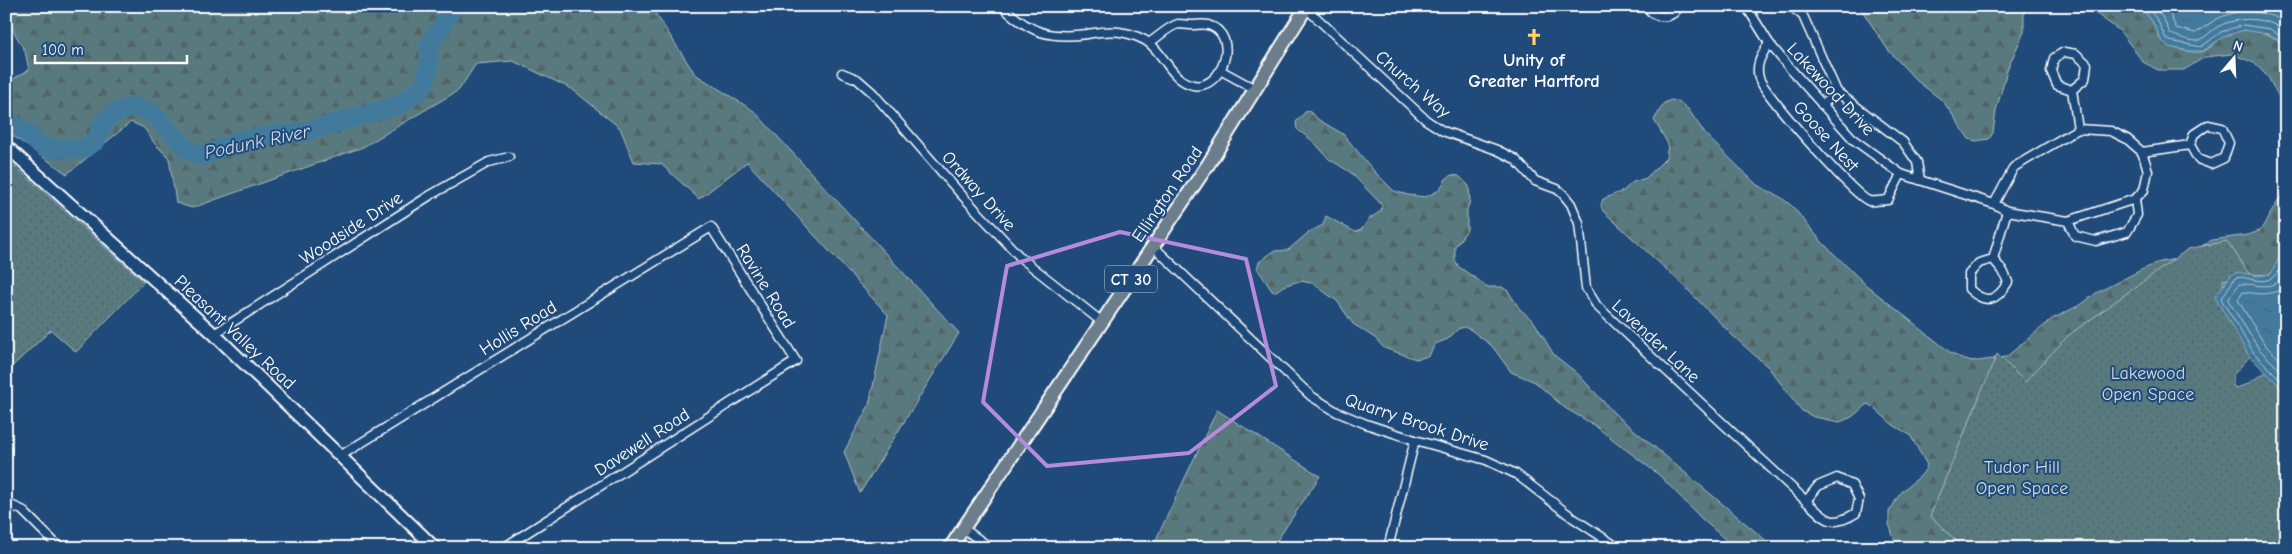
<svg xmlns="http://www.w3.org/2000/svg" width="2292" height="554" font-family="'Comic Neue',sans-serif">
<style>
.forest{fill:url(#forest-firs);stroke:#acbcbf}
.park{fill:url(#park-dots);stroke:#acbcbf}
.water{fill:url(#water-ripples);stroke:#8eafc4}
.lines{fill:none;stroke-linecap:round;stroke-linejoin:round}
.shore{stroke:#b3cad8;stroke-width:1}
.river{stroke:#427a9d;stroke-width:19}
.minor-casing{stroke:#fff;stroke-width:11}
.secondary-casing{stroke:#fff;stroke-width:15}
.primary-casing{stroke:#fff;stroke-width:16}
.minor{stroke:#1f4a7a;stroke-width:8}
.secondary{stroke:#1f4a7a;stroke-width:11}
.primary{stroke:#6c7d8b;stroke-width:12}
.marked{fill:none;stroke:#b68bdc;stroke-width:4;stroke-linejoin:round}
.labels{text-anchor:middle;stroke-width:4;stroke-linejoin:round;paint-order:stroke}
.shield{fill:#1f4a7a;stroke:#bcc9d7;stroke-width:1}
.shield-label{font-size:16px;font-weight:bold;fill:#fff}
.poi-label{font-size:18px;font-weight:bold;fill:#fff;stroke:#1f4a7a}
.street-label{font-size:18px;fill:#fff;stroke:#1f4a7a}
.park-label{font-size:18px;fill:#d5dedf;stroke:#1f4a7a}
.water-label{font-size:19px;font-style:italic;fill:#d0dee6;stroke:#1f4a7a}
</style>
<defs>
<pattern id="forest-firs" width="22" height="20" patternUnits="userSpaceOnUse" patternTransform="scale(1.25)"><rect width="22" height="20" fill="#587a7f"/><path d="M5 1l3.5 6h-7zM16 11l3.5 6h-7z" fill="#526366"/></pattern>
<pattern id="park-dots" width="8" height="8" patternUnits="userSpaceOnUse" patternTransform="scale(1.25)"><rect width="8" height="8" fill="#587a7f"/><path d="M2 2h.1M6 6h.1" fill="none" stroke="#526366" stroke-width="1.8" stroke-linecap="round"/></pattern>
<pattern id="water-ripples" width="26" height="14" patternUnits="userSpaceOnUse" patternTransform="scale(1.25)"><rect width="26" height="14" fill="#427a9d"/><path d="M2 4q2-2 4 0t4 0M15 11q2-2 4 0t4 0" fill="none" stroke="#476374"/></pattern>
</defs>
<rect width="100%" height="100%" fill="#1f4a7a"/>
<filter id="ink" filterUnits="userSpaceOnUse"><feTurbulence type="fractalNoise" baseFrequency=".02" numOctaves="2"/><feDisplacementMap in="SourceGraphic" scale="10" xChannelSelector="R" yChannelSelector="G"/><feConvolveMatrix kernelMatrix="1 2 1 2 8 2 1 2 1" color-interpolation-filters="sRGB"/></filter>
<g filter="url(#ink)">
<!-- forest -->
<g class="forest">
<path d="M6,6H660L654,11L695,74L754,111L959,333L860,493L844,452L869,405L888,315L747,162L699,199L661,164L634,162L620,128L572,89L513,61L476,64L459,90L363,147L192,208L176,203L169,158L155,144L144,128L131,122L67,174L6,131V83L29,70L25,51L6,18Z"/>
<path d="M1859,6H2029L2024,13V32L2007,70L1996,111L1993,133L1989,139L1976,141L1969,139L1943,101L1917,81L1888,50Z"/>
<path d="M2072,6H2141C2145,13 2151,19 2154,25C2158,31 2158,38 2163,42C2171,48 2194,55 2204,51C2211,48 2216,41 2223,37C2242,25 2272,30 2286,48V110L2268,77L2254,63L2232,54L2205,57L2184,70H2158L2143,62L2120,31L2098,15Z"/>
<path d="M1671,100L1679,102L1688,109L1706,135L1757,185L1782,198L1793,207L1821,241L1866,285L1951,353L1964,360L1978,361L2006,357L2052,319L2082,304L2096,293L2141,270L2160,262L2181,258L2212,240L2247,235L2260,231L2286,188C2286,217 2291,250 2271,274C2257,276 2245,272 2231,275L2215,297L2195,548H1897L1889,524V511C1894,506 1895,500 1900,494C1908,483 1923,479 1927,465L1910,435L1893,425L1873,407L1867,404L1852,417L1840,422L1814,417L1802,411L1768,367L1733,336L1681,283L1603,211L1601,205L1603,199L1623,191L1633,182L1646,178L1666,158L1668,144L1654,120L1664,103Z"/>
<path d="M1309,111L1319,120L1343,134L1374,171L1394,191L1408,195L1426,197L1439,190L1446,179L1451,175L1459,176L1469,186L1470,202L1467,209V230L1455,247V260L1459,267L1488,287H1502L1508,291L1519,308L1535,323L1554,355L1577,373L1614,413L1775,548H1735L1702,519L1659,475L1594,425L1565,408L1535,382L1511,372L1492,346L1471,330L1464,327L1458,329L1448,339L1435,344L1429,356L1416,359L1384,348L1375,338L1353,324L1337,301L1312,283L1299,281L1283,286L1275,292L1272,291L1257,268L1259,262L1274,251L1288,250L1309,232L1323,225L1326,216L1355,232L1361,230L1369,219L1381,211L1382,205L1350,172L1329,159L1314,142L1297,129L1296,122L1305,112Z"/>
<path d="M1217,410L1320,476L1272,548H1152Z"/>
</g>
<!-- park -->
<g class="park">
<path d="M6,158L144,282L76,352L51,330L6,372Z"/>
<path d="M2227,241L2252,278L2241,275L2223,280L2224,305L2252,354L2233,375V385L2235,388C2258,384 2260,364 2286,375V548H1964L1930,516L1997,354L2025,382L2069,335L2188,249Z"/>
</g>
<!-- water -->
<g class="water">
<path d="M2141,6H2286V48L2278,39L2268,34L2244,30L2223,37L2203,51H2189L2169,47L2161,40L2154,24Z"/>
<path d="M2286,243V398L2276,382L2249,356L2215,297L2231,275L2238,272L2258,276L2271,274Z"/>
</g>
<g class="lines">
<!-- shore -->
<g class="shore">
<path d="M2147,6L2158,21L2165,37L2170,41L2201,47L2221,32L2243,25L2270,29L2286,40"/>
<path d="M2154,6L2163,18L2170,33C2176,37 2194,43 2200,40C2207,36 2212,30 2219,26C2239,16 2267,17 2286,31"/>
<path d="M2163,6L2170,14L2176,28L2195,33C2202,30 2208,24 2215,20C2237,8 2264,10 2286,22"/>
<path d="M2286,256C2280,271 2274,284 2255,280C2248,279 2243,276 2235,278L2221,299L2254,353L2280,379L2286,389"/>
<path d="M2286,272C2273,294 2258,283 2239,284L2228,300L2259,349L2286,376"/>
<path d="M2286,285C2274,297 2258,294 2243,292L2238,300L2265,345L2286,365"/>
</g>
<!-- river -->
<path class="river" d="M6,122L20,128L44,148L83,149L96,141L104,121L116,112L134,107L153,114L188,150L203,156L240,140L309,131L401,104L423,87L429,68V45L455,6"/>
<!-- minor casing -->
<g class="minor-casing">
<g id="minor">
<path d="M1002,6C1030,33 1049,39 1087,34C1099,32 1114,30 1125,33C1132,34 1144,39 1149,43C1165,55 1171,80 1193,85C1223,91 1241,34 1208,25C1203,24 1197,25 1193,25C1188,25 1182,24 1178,24C1169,26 1157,38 1149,43"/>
<path d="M1646,6C1655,19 1671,21 1679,6"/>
<path d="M1746,6L1769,43L1787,65L1854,140L1901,174L1994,204L2007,211L2068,221L2135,199L2144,190L2148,171L2146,164L2142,152L2127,139L2111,131L2078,129L2014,167L1994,204"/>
<path d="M1791,6L1803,16L1837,92L1903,142L1917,162L1920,180"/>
<path d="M1306,8L1426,120L1443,131L1497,150L1515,159L1535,181L1557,189L1563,194L1571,204L1579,223L1586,288L1597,306L1806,501C1826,519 1830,529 1856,513L1859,499L1852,485L1837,478L1818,486L1806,501"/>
<path d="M1749,11L1759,6"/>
<path d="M1769,43C1762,55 1755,64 1759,78C1764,94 1854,196 1869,201C1874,202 1882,200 1888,200L1901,174"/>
<path d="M1220,70L1255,89"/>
<path d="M842,73L857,79L873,93L959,192L1021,258L1102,322"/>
<path d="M2072,90L2057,85L2051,71L2054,58L2064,52L2076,54L2087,64L2085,79L2072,90L2078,129"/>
<path d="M1822,105L1837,92"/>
<path d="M2142,152L2190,145L2198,159L2211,164L2224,158L2229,143L2222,128L2208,125L2194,134L2190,145"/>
<path d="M2068,221L2075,236L2096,241L2127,232L2137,215L2135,199"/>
<path d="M1153,246L1311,396L1337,412L1366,424L1415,440L1486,460L1516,474L1573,518L1619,548"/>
<path d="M1993,259L2003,271L2008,282C1997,301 1986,305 1969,289V274L1979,263L1993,259L2007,211"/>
<path d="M214,334L429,196L489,162L509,157"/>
<path d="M340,456L711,227L796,361L503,548"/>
<path d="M6,503L22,510L60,548"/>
<path d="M964,529L991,548"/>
<path d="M1388,548L1415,440"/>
</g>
</g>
<!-- secondary casing -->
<g class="secondary-casing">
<path id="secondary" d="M6,146L214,334L435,548"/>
</g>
<!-- primary casing -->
<g class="primary-casing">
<path id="primary" d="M950,548L1209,163L1307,6"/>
</g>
<!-- minor -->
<use href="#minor" class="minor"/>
<!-- secondary -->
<use href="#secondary" class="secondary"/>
<!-- primary -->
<use href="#primary" class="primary"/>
</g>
</g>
<!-- marked area -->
<path class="marked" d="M1120,232L1246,259L1276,386L1189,453L1047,466L983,402L1007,266Z"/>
<!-- icons -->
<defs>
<g id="church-bare" transform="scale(1.35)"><path d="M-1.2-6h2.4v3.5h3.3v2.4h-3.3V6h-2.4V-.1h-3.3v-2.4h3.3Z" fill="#ffd166" stroke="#1f4a7a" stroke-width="2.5" paint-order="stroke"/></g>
</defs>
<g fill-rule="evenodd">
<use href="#church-bare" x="1534" y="37"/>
</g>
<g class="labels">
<!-- shield labels -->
<rect class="shield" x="1105" y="265.5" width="52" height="27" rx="4"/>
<g class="shield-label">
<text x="1131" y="285">CT 30</text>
</g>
<!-- poi labels -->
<g class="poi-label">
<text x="1534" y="66">Unity of<tspan x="1534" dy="21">Greater Hartford</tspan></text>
</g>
<!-- street labels -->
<g class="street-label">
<text transform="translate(1413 84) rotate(41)" y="6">Church Way</text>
<text transform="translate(1831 89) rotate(47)" y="6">Lakewood Drive</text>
<text transform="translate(1826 136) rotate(48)" y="6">Goose Nest</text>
<text transform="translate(979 191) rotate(48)" y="6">Ordway Drive</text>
<text transform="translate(1167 194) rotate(-56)" y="6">Ellington Road</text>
<text transform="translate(351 228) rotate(-33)" y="6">Woodside Drive</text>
<text transform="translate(766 286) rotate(58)" y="6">Ravine Road</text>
<text transform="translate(518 328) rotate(-32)" y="6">Hollis Road</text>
<text transform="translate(235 332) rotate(43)" y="6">Pleasant Valley Road</text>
<text transform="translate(1656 341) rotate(43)" y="6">Lavender Lane</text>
<text transform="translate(1417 422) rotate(18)" y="6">Quarry Brook Drive</text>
<text transform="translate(642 442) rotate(-33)" y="6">Davewell Road</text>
</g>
<!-- park labels -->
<g class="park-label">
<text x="2148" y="379">Lakewood<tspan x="2148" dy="21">Open Space</tspan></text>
<text x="2022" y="473">Tudor Hill<tspan x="2022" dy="21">Open Space</tspan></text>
</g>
<!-- water labels -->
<g class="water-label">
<text transform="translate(257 141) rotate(-12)" y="7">Podunk River</text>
</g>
</g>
<!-- margin -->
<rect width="2292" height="554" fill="none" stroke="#1f4a7a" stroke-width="25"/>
<rect x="12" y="12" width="2267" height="529" fill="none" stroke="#fff" stroke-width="2" filter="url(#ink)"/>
<!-- north arrow -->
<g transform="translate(2234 58) rotate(19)" stroke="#1f4a7a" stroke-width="4" paint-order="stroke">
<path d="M0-4L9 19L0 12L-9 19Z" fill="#ffffff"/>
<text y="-8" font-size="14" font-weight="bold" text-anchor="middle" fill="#ffffff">N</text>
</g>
<!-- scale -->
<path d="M35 55v8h152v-8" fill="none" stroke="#ffffff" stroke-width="2.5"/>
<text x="42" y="55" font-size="15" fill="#ffffff" stroke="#1f4a7a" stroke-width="4" paint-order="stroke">100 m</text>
</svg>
